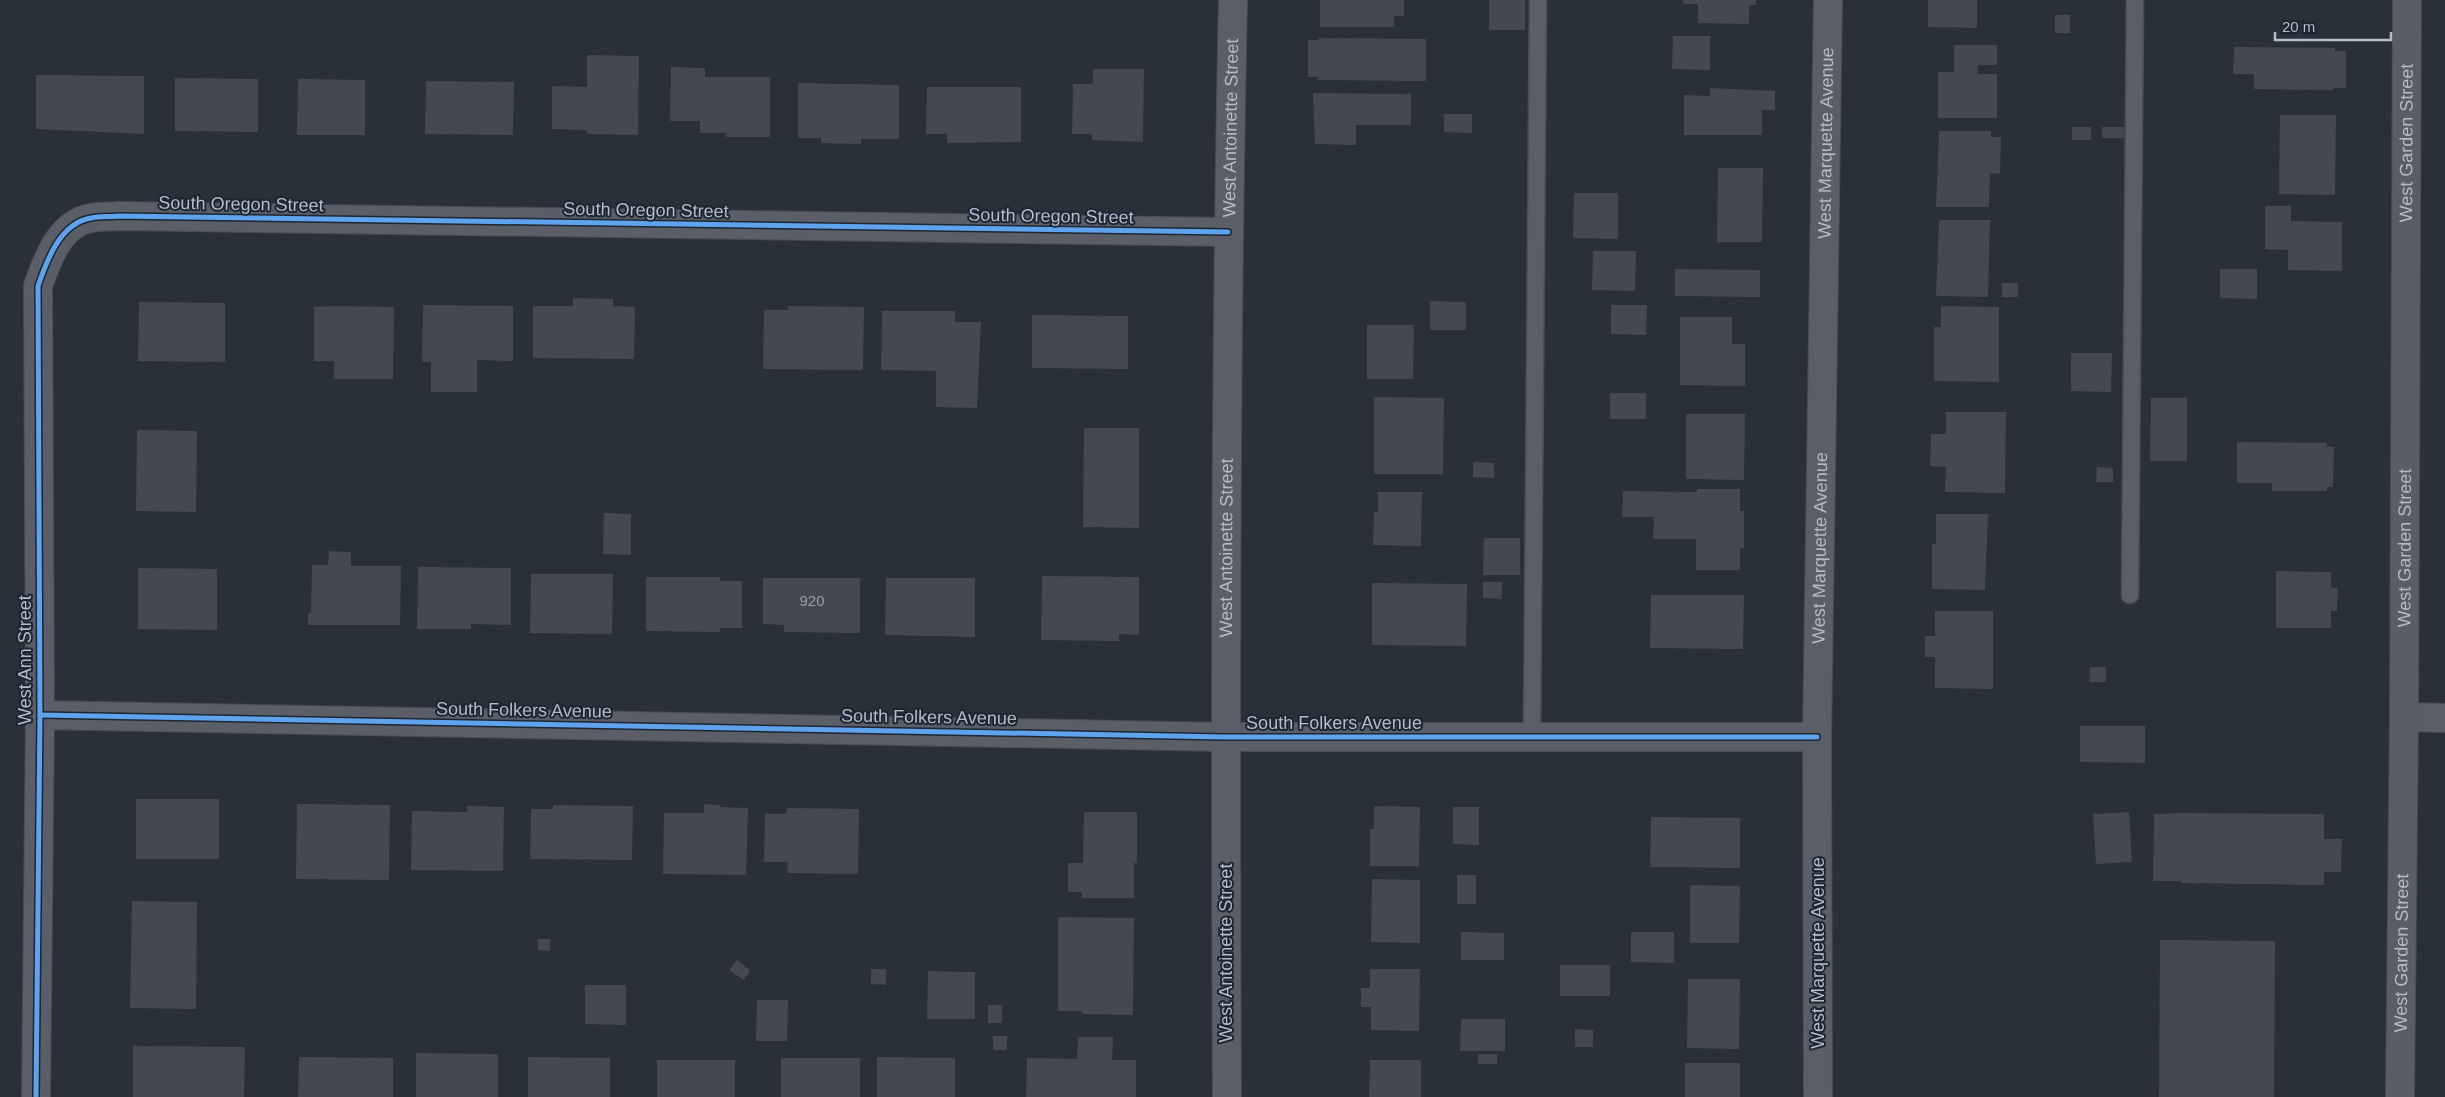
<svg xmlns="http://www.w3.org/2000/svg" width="2445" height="1097" font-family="Arial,sans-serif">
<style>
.building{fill:#444950}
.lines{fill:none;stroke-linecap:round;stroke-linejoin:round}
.lane-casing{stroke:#484c53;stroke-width:19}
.street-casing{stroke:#484c53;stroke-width:30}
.secondary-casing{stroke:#484c53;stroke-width:30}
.lane{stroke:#5a5e66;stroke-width:16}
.street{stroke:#5a5e66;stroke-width:28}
.secondary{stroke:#595d64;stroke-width:28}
.cycleway-casing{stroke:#1d2633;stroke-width:8}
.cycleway{stroke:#60a3ed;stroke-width:5}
.labels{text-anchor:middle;stroke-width:4;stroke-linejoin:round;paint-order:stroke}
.number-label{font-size:15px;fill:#989fab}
.street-label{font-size:18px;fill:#b4bcc9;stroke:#1d2633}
</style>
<rect width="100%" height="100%" fill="#2a3038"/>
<!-- building -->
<g class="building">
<path d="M1320,0H1404V16H1394V27H1320Z"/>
<rect x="1489" y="0" width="36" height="30"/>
<path d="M1683,0H1756V5H1749V24L1698,23V4H1683Z"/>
<path d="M1928,0H1977V28L1928,27Z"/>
<rect x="2055" y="15" width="15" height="18"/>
<path d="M1673,36H1710V70L1672,69Z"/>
<path d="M1319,38L1426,39V81L1318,80V77H1308V40H1319Z"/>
<path d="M1954,45H1997V65H1978V74H1997V118H1938V72H1954Z"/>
<path d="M2234,47L2335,48V51H2346V88H2333V90L2254,89V74H2233Z"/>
<path d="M587,55L639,56L638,135L587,134V130L552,129V86L587,87Z"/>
<path d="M671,67L705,68V77H770V137H726V133H700V121H670Z"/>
<path d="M1093,69H1144L1143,142L1092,140V134H1072L1073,84H1093Z"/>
<path d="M36,75L144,76V134L36,129Z"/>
<path d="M175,78L258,79V132L175,131Z"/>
<path d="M298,79L365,80V135H297Z"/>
<path d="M426,81L514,82L513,135L425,134Z"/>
<path d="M798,83L899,85V139H861V144L821,143V138H798Z"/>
<path d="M927,87H1021V142L947,143V134H926Z"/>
<path d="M1710,88L1775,91V110H1762V135H1684V95L1710,96Z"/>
<path d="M1313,93L1411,94V125H1356V145L1315,144Z"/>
<path d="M1444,114H1472V133L1444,132Z"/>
<path d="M2280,115H2336L2335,195L2279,194Z"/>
<rect x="2072" y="127" width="19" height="13"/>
<rect x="2102" y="127" width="22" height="11"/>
<path d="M1939,131H1991V137H2001L2000,174L1990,173L1989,207H1936Z"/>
<path d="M1718,168H1763L1762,242H1717Z"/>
<path d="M1574,193H1618V239L1573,238Z"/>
<path d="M2265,206H2291V221L2342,222V271L2288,270V250L2265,249Z"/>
<path d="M1939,220H1990L1988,297L1936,296Z"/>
<path d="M1593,251H1636L1635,291L1592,290Z"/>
<path d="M1675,269L1760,270V297L1675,296Z"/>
<path d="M2220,269H2257V299L2220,298Z"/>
<rect x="2002" y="283" width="16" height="14"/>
<path d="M573,298L613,299V306L635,307L634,359L533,358V306H573Z"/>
<path d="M1430,301L1466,302V330H1430Z"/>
<path d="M139,302L225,303V362L138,361Z"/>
<path d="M423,305L513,306V361L477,360V392H431V362H422Z"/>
<path d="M1611,305H1647L1646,335L1611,334Z"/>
<path d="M334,306L394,307L393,379H334V361H314V307Z"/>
<path d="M788,306L864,307L863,370L763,369L764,310H788Z"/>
<path d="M1941,306L1999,307V382L1934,381V327H1941Z"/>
<path d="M882,311H955V322H981L977,408L936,407V371L881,370Z"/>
<path d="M1032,315L1128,316V369L1032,368Z"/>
<path d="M1680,317H1732V344H1745V386L1680,385Z"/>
<path d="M1367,325H1414L1413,379H1367Z"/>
<path d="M2071,353H2112L2111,392L2071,391Z"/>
<rect x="1610" y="393" width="36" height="26"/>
<path d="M1374,397L1444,398L1443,474H1374Z"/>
<path d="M2151,398H2187V461H2150Z"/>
<path d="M1946,412H2006L2005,493L1945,492L1946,467L1930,466L1931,434H1946Z"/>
<path d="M1686,414H1745L1744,480L1686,479Z"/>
<path d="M1084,428H1139V528L1083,527Z"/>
<path d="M137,430L197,431L196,512L136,511Z"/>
<path d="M2237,442L2327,443V447H2334L2333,487H2327V491H2272V483H2237Z"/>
<path d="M1473,462L1494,463V478L1473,477Z"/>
<path d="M2097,467L2113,468V482H2096Z"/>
<path d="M1697,489H1740V511H1744V548H1740V570H1696V539H1653L1654,517H1622L1623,491L1697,492Z"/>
<path d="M1378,492H1422L1421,546L1373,545L1374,512H1378Z"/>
<path d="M604,513L631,514V555L603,554Z"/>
<path d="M1936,514H1988L1985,590L1932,589V544H1936Z"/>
<path d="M1484,538H1520V575H1483Z"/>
<path d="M329,551L351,552V566H401L400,625H308V613H311L312,565H328Z"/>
<path d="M418,567L511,568V625L471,624V629H417Z"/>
<path d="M138,568L217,569V630L138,629Z"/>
<path d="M2276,571L2331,572V588H2338L2337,611H2331V628H2276Z"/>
<path d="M531,574H613L612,634L530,633Z"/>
<path d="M1042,576L1139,577V635L1119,634V641L1041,640Z"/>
<path d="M646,577H720V581H742V628H720V632L646,631Z"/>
<path d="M763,578H860V633L784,632V625L763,624Z"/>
<path d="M886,578H975V637L885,635Z"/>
<path d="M1483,582H1502V599L1483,598Z"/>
<path d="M1372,583L1467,584L1466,646L1372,645Z"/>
<path d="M1651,595H1744L1743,649L1650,648Z"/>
<path d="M1935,611H1993V689L1935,688V657H1925V636H1935Z"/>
<path d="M2090,667H2106V682H2089Z"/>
<path d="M2080,726H2145V763L2080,762Z"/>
<rect x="136" y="799" width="83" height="60"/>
<path d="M297,804L390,805L389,880L296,879Z"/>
<path d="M704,804L720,805V807L748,808L746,875L663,874L664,813H704Z"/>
<path d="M553,805L633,806L632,860L530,859L531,809H553Z"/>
<path d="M467,806L504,807L503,871L411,870L412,811L467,812Z"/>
<path d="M1374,806L1420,807L1419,866H1370V829H1374Z"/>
<path d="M1453,807H1479V845L1453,844Z"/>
<path d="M787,808L859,809L858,874L787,873L788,862H764L765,814H786Z"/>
<path d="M1084,812H1137V863H1134V898H1082V892H1068V863H1083Z"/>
<path d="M2129,812L2132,862L2096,864L2093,814Z"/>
<path d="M2181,813L2324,814V839H2342L2341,872H2324V885L2181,883L2182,881H2153L2154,814Z"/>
<path d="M1651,817L1740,818V868L1650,867Z"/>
<rect x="1457" y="875" width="19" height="29"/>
<path d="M1372,879L1420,880V943L1371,942Z"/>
<path d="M1690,885L1740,886L1739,943H1690Z"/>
<path d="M132,901L197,902L196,1009L130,1008Z"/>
<path d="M1058,917L1134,918L1133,1015L1082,1014V1011H1058Z"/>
<path d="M1461,932L1504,933V960H1461Z"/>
<path d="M1631,932H1674V963L1631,962Z"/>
<path d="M538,939H550V951L538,950Z"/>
<path d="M2160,940L2275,941L2274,1097H2159Z"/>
<path d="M737,960L750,970L744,980L729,970Z"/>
<rect x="1560" y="965" width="50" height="31"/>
<path d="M871,969H886V985L871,984Z"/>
<path d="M1370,969H1420L1419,1031L1371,1030V1007H1361V988H1370Z"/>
<path d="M928,971L975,972V1019H927Z"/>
<path d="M1688,979H1740L1739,1049L1687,1048Z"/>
<path d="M585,985H626V1025L585,1024Z"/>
<path d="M757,1000H788L787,1041H756Z"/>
<rect x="988" y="1005" width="14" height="18"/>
<path d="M1461,1019H1505V1051H1460Z"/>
<path d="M1575,1029L1593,1030V1047H1575Z"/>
<rect x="993" y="1036" width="14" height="14"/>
<path d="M1078,1037H1113L1112,1060H1136V1097H1026L1027,1058L1077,1059Z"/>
<path d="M133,1046L245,1047L244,1097H133Z"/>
<path d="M416,1053L498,1054V1097H416Z"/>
<rect x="1478" y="1054" width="19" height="10"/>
<path d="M299,1057L393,1058V1097H298Z"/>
<path d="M528,1057L610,1058V1097H528Z"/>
<path d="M877,1057L955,1058V1097H877Z"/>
<rect x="781" y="1058" width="79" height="39"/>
<rect x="657" y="1060" width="78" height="37"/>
<path d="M1370,1060H1421V1097H1369Z"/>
<rect x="1685" y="1063" width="55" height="34"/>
</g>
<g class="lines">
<!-- lane casing -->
<g class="lane-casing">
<g id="lane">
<path d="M2130,595L2135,0"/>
<path d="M1532,737L1538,0"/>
</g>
</g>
<!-- street casing -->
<g class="street-casing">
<g id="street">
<path d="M40,715L1225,737H1817"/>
<path d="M2404,717L2445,718"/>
<path d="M36,1097L40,715L38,286C47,260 60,223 91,218C100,216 110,217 119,216L1228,232"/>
<path id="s1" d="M1227,1097C1225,731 1225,366 1233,0"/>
<path id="s2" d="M1818,1097L1817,737L1828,0"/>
</g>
</g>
<!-- secondary casing -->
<g class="secondary-casing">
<g id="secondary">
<path id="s3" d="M2400,1097L2404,717L2407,0"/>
</g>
</g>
<!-- lane -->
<use href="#lane" class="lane"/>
<!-- street -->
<use href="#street" class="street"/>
<!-- secondary -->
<use href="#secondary" class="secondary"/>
<!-- cycleway casing -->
<g class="cycleway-casing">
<g id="cycleway">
<path d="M40,715L1225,737H1817"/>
<path d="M36,1097L40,715L38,286C47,260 60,223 91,218C100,216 110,217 119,216L1228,232"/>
</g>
</g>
<!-- cycleway -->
<use href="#cycleway" class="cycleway"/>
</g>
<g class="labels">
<!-- number labels -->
<g class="number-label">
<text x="812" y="606">920</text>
</g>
<!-- street labels -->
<g class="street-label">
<text dy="6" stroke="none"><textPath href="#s1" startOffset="969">West Antoinette Street</textPath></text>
<text dy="6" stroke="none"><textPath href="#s2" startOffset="954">West Marquette Avenue</textPath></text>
<text dy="6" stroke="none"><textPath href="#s3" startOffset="954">West Garden Street</textPath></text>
<text transform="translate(241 204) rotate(1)" y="6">South Oregon Street</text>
<text transform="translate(646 210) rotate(1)" y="6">South Oregon Street</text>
<text transform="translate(1051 216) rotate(1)" y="6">South Oregon Street</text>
<text dy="6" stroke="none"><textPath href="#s1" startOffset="549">West Antoinette Street</textPath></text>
<text dy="6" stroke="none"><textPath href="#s2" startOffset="549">West Marquette Avenue</textPath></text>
<text dy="6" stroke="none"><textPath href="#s3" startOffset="549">West Garden Street</textPath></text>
<text transform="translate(25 660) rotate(-90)" y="6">West Ann Street</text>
<text transform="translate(524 710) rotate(1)" y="6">South Folkers Avenue</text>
<text transform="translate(929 717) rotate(1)" y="6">South Folkers Avenue</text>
<text x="1334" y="729">South Folkers Avenue</text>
<text transform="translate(1226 953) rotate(-90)" y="6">West Antoinette Street</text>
<text transform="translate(1818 953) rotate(-90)" y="6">West Marquette Avenue</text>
<text dy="6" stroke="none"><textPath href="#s3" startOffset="144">West Garden Street</textPath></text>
</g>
</g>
<!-- scale -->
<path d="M2275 32v8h116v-8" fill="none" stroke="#b4bcc9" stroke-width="2.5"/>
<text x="2282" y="32" font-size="15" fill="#b4bcc9" stroke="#1d2633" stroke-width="4" paint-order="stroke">20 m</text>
</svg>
